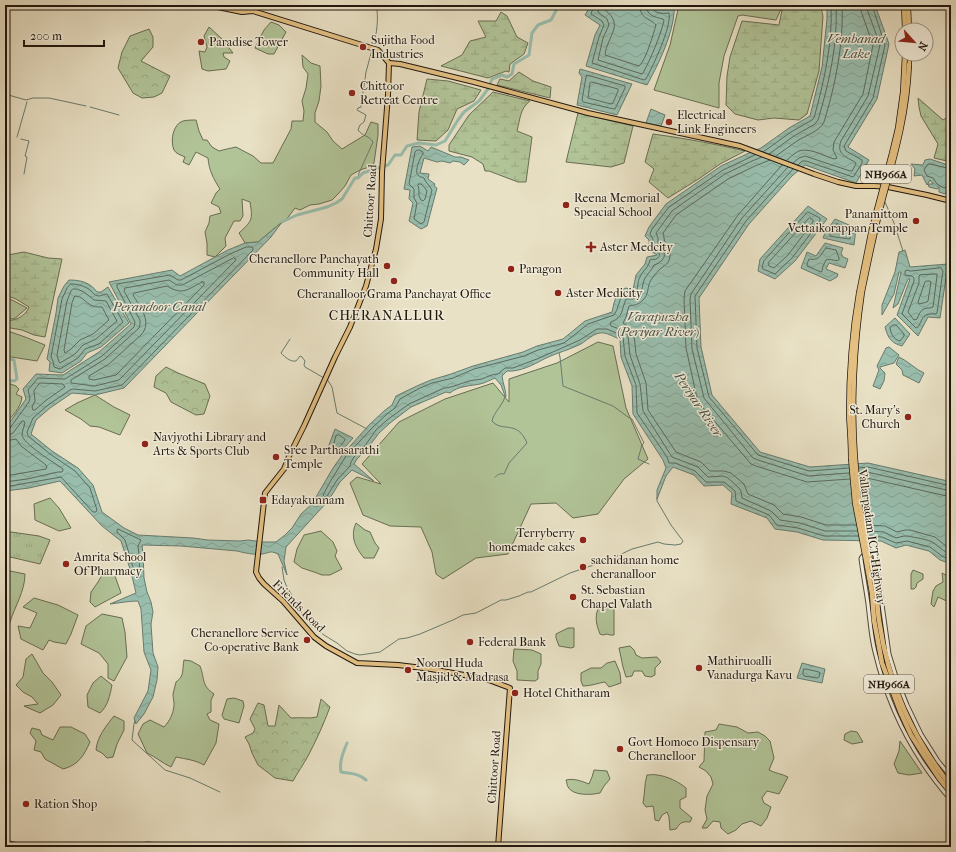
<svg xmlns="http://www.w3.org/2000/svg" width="956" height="852" font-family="'IM FELL French Canon',serif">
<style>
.grass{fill:#b1c498;stroke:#686d53}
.forest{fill:url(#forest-crowns);stroke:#686d53}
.wetland{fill:url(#wetland-marsh);stroke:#686d53}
.park{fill:url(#park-tufts);stroke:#686d53}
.water{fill:url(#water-waves);stroke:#697b6e}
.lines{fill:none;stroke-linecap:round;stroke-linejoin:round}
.shore{stroke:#5c6a5e;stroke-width:1}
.stream{stroke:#697b6e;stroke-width:1}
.canal{stroke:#99beae;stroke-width:3}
.minor-casing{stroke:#52493c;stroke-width:5}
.major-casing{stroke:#20160e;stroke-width:6}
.highway-casing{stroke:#20160e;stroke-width:6}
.minor{stroke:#f1ecd9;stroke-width:3}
.major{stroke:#e4c082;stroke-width:4}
.highway{stroke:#e4c082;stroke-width:4.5}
.highway-bridge-casing{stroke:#20160e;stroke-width:6;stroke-linecap:butt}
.highway-bridge{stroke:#e4c082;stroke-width:4.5}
.poi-dot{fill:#8f2418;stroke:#f1ecd9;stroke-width:1.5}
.labels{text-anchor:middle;stroke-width:3;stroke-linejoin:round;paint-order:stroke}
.shield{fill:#f1ecd9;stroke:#5f564b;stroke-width:1}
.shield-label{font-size:11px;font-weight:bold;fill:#20160e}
.poi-label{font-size:12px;fill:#20160e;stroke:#f1ecd9;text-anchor:start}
.street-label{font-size:12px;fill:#20160e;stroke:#f1ecd9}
.water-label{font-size:13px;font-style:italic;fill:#4a5146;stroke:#f1ecd9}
.quarter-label{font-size:14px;letter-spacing:1px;fill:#20160e;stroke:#f1ecd9}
</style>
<defs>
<pattern id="forest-crowns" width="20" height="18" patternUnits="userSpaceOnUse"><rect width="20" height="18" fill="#b1c498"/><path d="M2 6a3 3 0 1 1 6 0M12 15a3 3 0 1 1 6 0" fill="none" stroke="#98a882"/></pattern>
<pattern id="wetland-marsh" width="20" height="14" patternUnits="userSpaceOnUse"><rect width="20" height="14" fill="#b1c498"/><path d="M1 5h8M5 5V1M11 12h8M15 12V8" fill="none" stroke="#98a882"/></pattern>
<pattern id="park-tufts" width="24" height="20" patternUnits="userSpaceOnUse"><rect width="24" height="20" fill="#b1c498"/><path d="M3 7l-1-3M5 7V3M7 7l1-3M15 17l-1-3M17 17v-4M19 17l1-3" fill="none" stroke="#98a882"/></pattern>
<pattern id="water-waves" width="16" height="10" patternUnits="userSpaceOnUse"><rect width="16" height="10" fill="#99beae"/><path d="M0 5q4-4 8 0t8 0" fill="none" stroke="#84a394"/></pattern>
</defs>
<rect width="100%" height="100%" fill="#e9e1c5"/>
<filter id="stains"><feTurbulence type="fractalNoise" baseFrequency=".005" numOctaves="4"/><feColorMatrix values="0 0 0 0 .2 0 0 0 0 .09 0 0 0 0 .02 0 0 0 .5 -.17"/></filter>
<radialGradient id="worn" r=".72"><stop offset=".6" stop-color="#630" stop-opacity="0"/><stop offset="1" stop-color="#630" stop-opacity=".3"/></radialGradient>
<!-- grass -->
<g class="grass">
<path d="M679,5H780L781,9L776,20L742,15L738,16L724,56L719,83V108L654,90L670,45Z"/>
<path d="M271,22L279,25L286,32L274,54H268L255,48L264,30Z"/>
<path d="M209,27L222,39L233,53H223L224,57L230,61L226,69L208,71L202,69L199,51L205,52L207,47L204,36Z"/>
<path d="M302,55L311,63L320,66L321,86L319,101L315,113V122L327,132L333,141L342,149L365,135L371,122L378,124V135L374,163L372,166L360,170L351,175L345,186L338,194L332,200L319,204L310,205L300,210L295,208L286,220L276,227L258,242L245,243L239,233C252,221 253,220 250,202L242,199L243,216L240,221H234L225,238L226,246L215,257L207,255V243L205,232L209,223L210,216L221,213L219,207L211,203L216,193L220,189C213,178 209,170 208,158L196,152L189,165L183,162L185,157C181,155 176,154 174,150C170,141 173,124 183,121C187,120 193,120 196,120L199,131L203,140H207L212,147L219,151L227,149L236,147L253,156L261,163H273L291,129L292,121H303L304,111L302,101L306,88L308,74L303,67Z"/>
<path d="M5,297L14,301L27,308L14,319L5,318Z"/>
<path d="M5,330L25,337L45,345L37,361L5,356Z"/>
<path d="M598,342L613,346L626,408L648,459L624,479L598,514L573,518L556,503L531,504L508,554L476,558L443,579L436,574L432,552L421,527L390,526L363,515L350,483L357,477L381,484L362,464L399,422L445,399L493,383L509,402V379L557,363Z"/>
<path d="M5,382L16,386L19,389L16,394L22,397C21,408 12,416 5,424Z"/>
<path d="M95,395L114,407L130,415L120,435L99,427L90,426L81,419L65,410L77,403Z"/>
<path d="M50,498L59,508L71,528L59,531L35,520L34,504Z"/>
<path d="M356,523L365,530L370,532L375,543L379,548L374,558H364C355,547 350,536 356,523Z"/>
<path d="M321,531L333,542L337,551L335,556L342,569L330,575H322L314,572L302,568L294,562L297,549L304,535Z"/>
<path d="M5,570L25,574C25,591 15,606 10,622C8,629 8,637 5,643Z"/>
<path d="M105,570L115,576L121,593L95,607L90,602L91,592L98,582Z"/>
<path d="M913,570L923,574V579L917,583L916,587L914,589H911V574Z"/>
<path d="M942,573L951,578V603L938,597L934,607L931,604L933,591L936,586L943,582Z"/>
<path d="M34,598L58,605L78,615L71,634L66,644L54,642L49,640L43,650L21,639L18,626L30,628L37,613L23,607Z"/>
<path d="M600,605L614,607V635H610L607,634L603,635L600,634C596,624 594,615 600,605Z"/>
<path d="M102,614L122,618L125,632L127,657L114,681L108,678V664L99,653L81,644L86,626Z"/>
<path d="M568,628H574V647L571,648L559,646L556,638V634Z"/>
<path d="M630,646L634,650L636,655L642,658L657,657L661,662L655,668V675L651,677L645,676L642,671H634L632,676L626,677L623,667L619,648Z"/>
<path d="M514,649L532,650L541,654V664L538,671V679L535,681L517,680V671L513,661Z"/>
<path d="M32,654L43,673L52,682L61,695L53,705L40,713L24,706L38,704L32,697L23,692L16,685L23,677L26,659Z"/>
<path d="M184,660L191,661L200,666C205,679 201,685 214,694L211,700V712L207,714L210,720L219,724L216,743L204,765C195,760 186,759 176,757L171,767C162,763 156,757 147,753L138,734L143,724L150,720L164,727C170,721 174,712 174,704C174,700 173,698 173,694C174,690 175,686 176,682C185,676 182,669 184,660Z"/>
<path d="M615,661L620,673L621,683L609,687L605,682C598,683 591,686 583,686L581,681V673L591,668H601L607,663Z"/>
<path d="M101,676L112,685C110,695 108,706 100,713L88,707L87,695L93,683Z"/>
<path d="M234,698L243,701L244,706L239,723L224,719L222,715L227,699Z"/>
<path d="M114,716L124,721V730L117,744L113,757L107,758L102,753L96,750C97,737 106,726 114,716Z"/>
<path d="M719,724L737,727L748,733L758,732L765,736L770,741L774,758L769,770C775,773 782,774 788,777L779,794L767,791L762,798L764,803L771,807L767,818L761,826L751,821L742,824L736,830L728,834L721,828L720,822L713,821L707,828H702L707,819L705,810L707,796L713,784L711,777L706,771L699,767L704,761L705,732L716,730Z"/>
<path d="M60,727H71L85,734L90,742C84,755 79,765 63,769L45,759L41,752L34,750L36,741L30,733L32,728L40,730L42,735L53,740Z"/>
<path d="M851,731L857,732L863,742L852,744L844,740L845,734Z"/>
<path d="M900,741L922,773L909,775L898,773L894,764L899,751Z"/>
<path d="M594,770L607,771L610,779L604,786L600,793C591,795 573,796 568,787C567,785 567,783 566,780C574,778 581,781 589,784L592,777Z"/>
<path d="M647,775C650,775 653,774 657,775C667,776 679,782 686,788V797L680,800V808L692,818L690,822C682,821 680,823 676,829L670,830L669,817L667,812L662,815L659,821L655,820L654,811L653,806L646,807L643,803C645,794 644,785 647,775Z"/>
</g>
<!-- forest -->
<g class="forest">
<path d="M149,29L153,37V47L141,61L170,76L162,93L154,97L142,98L133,93L118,68L122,52L130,36Z"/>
<path d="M166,367L178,373L205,384L210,396L204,414L196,415L171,402L166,393L154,387L156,376Z"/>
<path d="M321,699L330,707C324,723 316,741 308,756C303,765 298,772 293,781L275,778L258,765L252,753L249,744L245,737L253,733L255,729L250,719L258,703L264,705L268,726H275L279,705L291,718C300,717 309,719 317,717Z"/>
</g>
<!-- wetland -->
<g class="wetland">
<path d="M783,5H811V7L821,8L823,16L819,71L807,114L799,120L774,118L758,120L735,114L726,105L727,76L730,57L742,21L779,25Z"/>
<path d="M501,12L507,16L517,37L528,43L524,54L510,64L509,72L506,71L488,78L441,66L462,55L470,41L486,37L478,21H496Z"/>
<path d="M519,72L533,81L551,87L550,98L497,85L500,79L509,81Z"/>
<path d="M427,79L448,81L481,90L474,101L457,109L448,130L436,141L417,140L419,112Z"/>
<path d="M493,92L530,101C520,108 520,120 517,131L532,137L526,182H518L489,171H485L483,164L472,157L449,151V145L469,115Z"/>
<path d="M918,98L943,120L951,115V162L934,158L938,144L921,116L919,107Z"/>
<path d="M578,113L633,126L624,163L611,167L566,162Z"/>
<path d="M653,134C684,138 715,144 745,151L720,164L700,178L668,198L649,182L654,169L645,162Z"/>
<path d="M24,252L48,258L62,259L45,337L34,335L22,330L5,327V320C14,322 26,316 29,307L16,299L5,295V253L8,255Z"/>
</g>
<!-- park -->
<path class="park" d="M11,532L39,536L50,540L40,564L6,556V534Z"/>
<!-- water -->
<g class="water">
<path d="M591,5H650L664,10L665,5H675C674,10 674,16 673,21C669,42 658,65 647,85L586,66L595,35L600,25L585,15Z"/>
<path d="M827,5H875L889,44L877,99L848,147L869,160L856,183L805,165L792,176L749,224L699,298L701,347L712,395L760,452L810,467L868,463L948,481L951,482V564L940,560L929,551L906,545L896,548L881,541L823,540L797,532L775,529L767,518L731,504L732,493L723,485L704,486L694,475L673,467L666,476L657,499V490L666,468L663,460L633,414L632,386L621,357L620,339C613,337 607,332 600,333C593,334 587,340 581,344C569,350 556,353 544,359C533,365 520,372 507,371L502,376C503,384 506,390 506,397L505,396L501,385L495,378C490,380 485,383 480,384C470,386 458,386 450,393L446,392L411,407L390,423L379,433L367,449L357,459L354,464L374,481L352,470L340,482L328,501L286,547L284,561L287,575L278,554C269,550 270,553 262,554C254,555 245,553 237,551L181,546L142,545L143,554L144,578L147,592L151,602L153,612L151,624L153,653L158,667L157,680L153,697L144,714L136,724L134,718L148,691L151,670L144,652L141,609L138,601C128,601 119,603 110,604L136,593L131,572L121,541L102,526L60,481L29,488L5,491V428L12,419L26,399L23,389L36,374L63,375L99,352L131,324L109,282L172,270L180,276L228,250L245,243L258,242L282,222L271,237L124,388L95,395L72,393L50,408L36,420L31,434L52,451L78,468L93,485L102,512L124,528L138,535L193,538L208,540L240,541L248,540L263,542H276L285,535L292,528L301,514L312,504L333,468L343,454L369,425L384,411L392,405L396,396L419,385L431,380L451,374L473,366L523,352L537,346L563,339L585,321L612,312L614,303L618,291L626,288L633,290L636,275L645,264L647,257L657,255L649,250V240L645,236L649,227L666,204L721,166L749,153L761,148L789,128L810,116L822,67L827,19Z"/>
<path d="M580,69L632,84L617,115L577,105L582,77L579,73Z"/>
<path d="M651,109L665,115L661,126L646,123Z"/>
<path d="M420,146L428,151L431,147L455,157H461L469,160L464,165L460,162L453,161L450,163L442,161L437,162L424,158L420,173L429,174L428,179L435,184L434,186L437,188L427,226L421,229L409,221L413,203L409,199L410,190L404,189L412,147Z"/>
<path d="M930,159L951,166V193L948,190L945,194L939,192V187L937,189L929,187L928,184H933L930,180L927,185L922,175L914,176L915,169L911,164L923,165L925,160Z"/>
<path d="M808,206L827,219L795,261L775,279L758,271L760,259Z"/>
<path d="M835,219L856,228L854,245L823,238L825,233Z"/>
<path d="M825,243L843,248L841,253L843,257L848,259L845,268L829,263L826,269L838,274L837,277L830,281L801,268L807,252L816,256Z"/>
<path d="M905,250L910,267L948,264L940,318L928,317L918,336L897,315L910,279H908L898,304L893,308L901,272H899L894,294L882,315V305L895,272L899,252Z"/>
<path d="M69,280C80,280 90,282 97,292H101L108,287L129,323L101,347L87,353L81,361L62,373L49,371L50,362L47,359L56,313L58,298L64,286Z"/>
<path d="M895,318L910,334L902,346C891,343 888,338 885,327Z"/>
<path d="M889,347L899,355L894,363L880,367V368L885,373L884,381L880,389L873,386L879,370L877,366L886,348Z"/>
<path d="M899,357C908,361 915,369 924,373L919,383L903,375L902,370L896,364Z"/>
<path d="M335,429L353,438L338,455L327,450Z"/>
<path d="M802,663L825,669L822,683L797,678Z"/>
</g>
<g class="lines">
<!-- shore -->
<g class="shore">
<path d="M594,5L591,14L602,21L604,25L599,37L592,63L644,80L646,79C653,66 672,26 669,13C663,14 652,14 651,5"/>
<path d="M599,5L598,12L607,19L609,25L603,38L598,60L642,74L643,73C652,56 659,39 664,21L663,19C654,17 646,15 646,5"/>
<path d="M605,5V10C625,25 607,36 605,55L639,66C646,60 653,35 656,25C649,17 640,20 640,5"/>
<path d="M587,75L625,86V88L615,109H614L583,102L582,100L586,77Z"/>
<path d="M592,82L618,89V91L613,103L611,104L588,98L590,83Z"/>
<path d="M419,150L423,152V154C420,157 414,172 418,175C419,177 422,177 424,178C425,182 430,186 432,190L424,222L421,224L414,219L417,203L414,198V189L409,184L415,152L416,151Z"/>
<path d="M763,152L791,132L812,120L814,118C824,82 833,42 831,5"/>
<path d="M769,154L794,136L815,124L818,120C829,83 838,44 836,5"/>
<path d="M755,155L723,170L669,207L652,229L650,234L653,239V247C656,249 664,255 656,259C655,260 652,259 650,260C648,269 643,270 640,277C637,281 639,289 635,293C633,296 629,294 626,293L622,295C619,301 618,310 614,315L588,324L564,343L538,350L524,356L474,369L453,378L432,383L420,388L400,399L395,408L387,414L372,428L346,456L330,482L323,495L325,497L327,496L337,480L350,466L351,462L354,457L364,447L376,430L387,420L409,404L444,388C451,388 459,384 466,382C471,380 477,380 482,379C487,377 492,374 498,374L505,368H513L537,359L580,340L597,329H607L621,335L623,337L625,356L636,385L637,413L667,457L669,463H675L695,471L706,482H724L735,491L736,501L769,515L777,525L798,528L824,536H858"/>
<path d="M776,156C783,151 790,146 797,141C806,135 819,132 824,122C835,86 844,43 842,5"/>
<path d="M762,157L752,161L725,174L686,201L672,211L656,233L658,238V244C668,252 666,261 654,265C652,270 648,273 645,278C641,285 644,299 632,299C630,299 628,299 626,299C621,310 624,317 611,322L610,324L611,326L625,331L628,336L630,355L640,384L643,411L672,457L698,467L708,477L723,476L728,478L739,488L741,491L742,498L771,511L780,520L800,523L825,531H857"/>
<path d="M770,160L755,166L728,179L676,215L663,233C664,236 664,240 665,242C668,247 671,250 670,256C669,265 664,265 659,270C656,273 653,277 651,280C647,286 649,295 643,300C639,305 634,305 629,306L626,317L623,323L630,328L634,335L636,354L646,383L648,410L676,452L701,462L710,471H724L731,473L744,484L748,494L774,505L783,514L801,517L826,525H856"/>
<path d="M787,160C790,158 793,154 797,152C807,146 824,156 834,159L837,158L833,150L834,142L863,94L873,45L861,11V5"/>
<path d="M793,163L799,158L805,156L850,171H852L856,164L855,162C846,157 836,154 841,141L868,96L880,45L867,9V5"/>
<path d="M782,165L738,215L685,291L684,298L686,348L697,398L699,403L751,464L756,466L807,482L850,479"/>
<path d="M798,165L802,161H806L853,177L854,176L862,163V160L846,151L844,146L873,98L885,45L872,5"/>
<path d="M788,167L742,218L691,294L690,299L692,349L704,398L753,458L758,460L808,476L849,473"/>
<path d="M793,169L746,221L695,296L697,348L709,397L758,455L809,471L849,468"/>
<path d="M951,169L930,164H928L924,170L927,176L933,178L937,184L944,188L948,186L951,188"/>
<path d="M419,184H421L425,188L427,191L425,199L423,201L421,200L419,196V190L418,186Z"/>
<path d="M808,212L820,218V221L792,258L775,274L763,269L762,267L764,261Z"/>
<path d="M810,218L813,220V222L788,255L774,268L769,266L768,263L808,219Z"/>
<path d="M837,224L851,230L850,239L835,237L830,236C829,232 834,226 837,224Z"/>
<path d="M826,248L836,250L839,258V260C835,262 831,258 826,260L823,266L822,271L821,272L807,266V264L809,259C811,259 813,260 815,259C820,259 823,251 826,248Z"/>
<path d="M234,258L236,259L235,261L119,380L95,386L71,383V380L105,359L139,328L140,325V320L124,291L125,288L169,280L177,285H182Z"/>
<path d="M941,268L943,271L937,313L936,314C922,313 924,317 918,327L916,328L902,314L914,281V278L912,276L905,275V271L907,270L910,271Z"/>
<path d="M935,274H937V276L933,307C931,308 929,308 927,308C921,309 919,314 917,319L914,320L908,312L919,283V276L920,275Z"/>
<path d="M927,281H930L931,282L928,301L927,302L919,304L918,302L925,282Z"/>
<path d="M202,282H204V285L116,375L94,380L89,379V376L109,364L141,335C153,322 140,307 133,295L134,293L167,286C183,296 188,289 202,282Z"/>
<path d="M71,284C78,284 85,286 90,290C93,293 94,295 98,296C102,296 104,294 107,294L123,322L99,344L85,349L78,358L60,369L54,367L53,361L51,357L62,299L67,288Z"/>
<path d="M73,289H77L84,292L94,300L106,301L117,321L96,339L83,345L75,354L60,363L59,362L57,355L67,301L71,291Z"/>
<path d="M75,296C82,296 84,301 89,304C93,307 98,307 102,307L109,320L93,334L80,340L71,349L65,353L64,350L72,303Z"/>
<path d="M893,325H896L904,334V336L900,341C894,340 891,334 890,328Z"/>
<path d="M40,383L63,384L65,387L45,401L35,410H33L32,407L35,401L34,391Z"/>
<path d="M5,430H8L10,428L29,402L30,398L28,390L38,378L65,379L102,356L134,327L135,322L117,287V284L170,275L178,280H181L230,254L246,247H252L253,248V250L122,385L95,391L73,389L70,390L48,405L33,418L27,432L28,436L50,454L75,471L90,488L97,510L96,512H93L61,477L5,487"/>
<path d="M5,435H9L13,433L22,421H24L25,423C24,427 22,431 22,435C23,444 55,463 63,469V470L62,472H58L27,479L5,482"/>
<path d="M339,435L345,439V440L338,449L336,450L333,448V446L336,436Z"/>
<path d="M5,441L16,439L21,446L46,465L47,467L46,469L5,476"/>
<path d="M859,468L868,467L951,486"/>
<path d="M860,473L867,472L951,491"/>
<path d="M860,479L867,478L951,497"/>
<path d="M867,525L885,526L897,532L905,530H910L935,537L947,547L951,548"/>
<path d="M118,529L141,540L138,546L139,555L140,576L139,578L136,577L125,540L117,532V531Z"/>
<path d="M868,531L884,532L896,538L904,536H908C916,538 928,539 934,543C941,548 942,551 951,554"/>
<path d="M869,536L882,537L896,543L907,541L930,547L942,556L951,560"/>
<path d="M804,669H806L819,672L820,673L819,677L817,678L804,676L803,674Z"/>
</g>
<!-- stream -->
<g class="stream">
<path d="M373,46C377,35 379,16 376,5"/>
<path d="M5,94L26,100L33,98H49L86,106"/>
<path d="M90,107L119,115"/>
<path d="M17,137L27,102"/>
<path d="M21,139L29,141L25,156L27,157L24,174"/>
<path d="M863,170C870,173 874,176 877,184"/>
<path d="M358,178L359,173L373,142C370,136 362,136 358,130L360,125L364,122L366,115L357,110L358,108L361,107L366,72L372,50"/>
<path d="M885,202L894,223L903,251"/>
<path d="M290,339L281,353C285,357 290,362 296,361L300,356L302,357L305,361L304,365L305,367L324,378"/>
<path d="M559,353L560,357L563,386L613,406L628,417L632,419L644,443L642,445L638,459L649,464"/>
<path d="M327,379L332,387L337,413L367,429"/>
<path d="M495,477C498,475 499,473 504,474L509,463L527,443C517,419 502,433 492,421C494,412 502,406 505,397"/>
<path d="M282,567L284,580L286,585L305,619L308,622L324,635L337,643L347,651L355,654L360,655L380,652L399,639L407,638L420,634L453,620L463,615L476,613L501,600H506L519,596L528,592H531L570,573L611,559L632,549L658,542L664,544L675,545L681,544L683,541L671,525L657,501V498"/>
<path d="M135,721L134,724L132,740L165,770L190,778L220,792"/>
</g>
<!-- canal -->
<g class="canal">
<path d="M282,222L297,215L327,207L336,203L342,199L355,178H358L363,173L388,165L395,155H401L407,146L419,143L436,145L445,141L458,120L464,112L479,101L488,89L492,79L502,75L507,77L512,74L514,64L529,55L532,33L538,25L551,20L559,5"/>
<path d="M5,358L14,360L17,379L14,381L5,380"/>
<path d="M347,743C343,753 339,762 341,772C351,774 358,773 366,780"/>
</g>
<!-- minor casing -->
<g class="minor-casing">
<g id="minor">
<path d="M951,777L938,761L921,734L907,705L897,680L889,654L875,555L872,553C868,554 862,554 861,559C863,574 866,589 868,604C870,620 871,637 875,652C888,707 914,758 951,800"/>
<path d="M5,842L26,847"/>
<path d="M127,847L148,844L177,847"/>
</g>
</g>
<!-- major casing -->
<g class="major-casing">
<g id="major">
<path d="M208,5L242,12L253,11L378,50L389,63L388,95L382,172L381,219L376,249L366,286L350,327L335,357L304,426L290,454L284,469L265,493L256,572L259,578L264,584L283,601L314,637L326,646L357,663L398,665L431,669L486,679L510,688L498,847"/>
<path d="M389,63L400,64L474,82L588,113L740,146L814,174L838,182L856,186H875L888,187L927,195L951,201"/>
</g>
</g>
<!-- highway casing -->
<g class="highway-casing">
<g id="highway">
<path d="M904,5L905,30"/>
<path d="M908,5L909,30"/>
<path d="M909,65V54"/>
<path d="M851,458C851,444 850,429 849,415C849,374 852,333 859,293"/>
<path d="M855,458C851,402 854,347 862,292"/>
<path d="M866,560L872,593L874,620L882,663L900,711L911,735L925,757L939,778L951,793"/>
<path d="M870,560C872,566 873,572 874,578C877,592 877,606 879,620C888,683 911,736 951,786"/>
</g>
</g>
<!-- minor -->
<use href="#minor" class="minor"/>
<!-- major -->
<use href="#major" class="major"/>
<!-- highway -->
<use href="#highway" class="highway"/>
<!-- highway-bridge casing -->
<g class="highway-bridge-casing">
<g id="highway-bridge">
<path d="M862,292C869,258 876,224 885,191C897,148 907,110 909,65"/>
<path d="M859,293L872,228L892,153L898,128L903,92L905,54"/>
<path d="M851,458L855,503L866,560"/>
<path d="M855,458L859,502L870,560"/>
</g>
</g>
<!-- highway-bridge -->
<use href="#highway-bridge" class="highway-bridge"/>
</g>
<!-- markers -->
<g class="poi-dot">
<circle cx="201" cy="42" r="4"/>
<circle cx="363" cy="47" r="4"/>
<circle cx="352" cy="93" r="4"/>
<circle cx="669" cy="122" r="4"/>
<circle cx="566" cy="205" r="4"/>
<circle cx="916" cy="221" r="4"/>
<path d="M589 241h4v4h4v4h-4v4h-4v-4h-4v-4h4z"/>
<circle cx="387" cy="266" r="4"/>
<circle cx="511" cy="269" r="4"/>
<circle cx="394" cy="281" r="4"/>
<circle cx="558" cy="293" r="4"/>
<circle cx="908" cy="417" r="4"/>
<circle cx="145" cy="444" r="4"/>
<circle cx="276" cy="457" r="4"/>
<rect x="259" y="496" width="8" height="8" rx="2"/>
<circle cx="583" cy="540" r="4"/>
<circle cx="66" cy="564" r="4"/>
<circle cx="583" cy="567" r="4"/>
<circle cx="573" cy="597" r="4"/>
<circle cx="307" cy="640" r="4"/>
<circle cx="470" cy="642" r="4"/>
<circle cx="699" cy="668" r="4"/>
<circle cx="408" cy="670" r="4"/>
<circle cx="515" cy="693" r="4"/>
<circle cx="620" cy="749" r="4"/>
<circle cx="26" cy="804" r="4"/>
</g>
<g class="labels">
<!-- shield labels -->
<g class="shield">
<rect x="861" y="165" width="50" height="18" rx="3"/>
<rect x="864" y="675" width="50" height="18" rx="3"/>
</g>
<g class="shield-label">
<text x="886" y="178">NH966A</text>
<text x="889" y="688">NH966A</text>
</g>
<!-- poi labels -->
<g class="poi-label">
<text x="371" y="44">Sujitha Food<tspan x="371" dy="14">Industries</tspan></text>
<text x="209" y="46">Paradise Tower</text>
<text x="360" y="90">Chittoor<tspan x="360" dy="14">Retreat Centre</tspan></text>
<text x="677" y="119">Electrical<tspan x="677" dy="14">Link Engineers</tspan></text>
<text x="574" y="202">Reena Memorial<tspan x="574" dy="14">Speacial School</tspan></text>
<text x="908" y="218" text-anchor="end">Panamittom<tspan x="908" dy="14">Vettaikorappan Temple</tspan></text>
<text x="600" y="251">Aster Medcity</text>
<text x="379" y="263" text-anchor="end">Cheranellore Panchayath<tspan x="379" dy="14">Community Hall</tspan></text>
<text x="519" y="273">Paragon</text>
<text x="566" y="297">Aster Medicity</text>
<text x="394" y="298" text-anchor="middle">Cheranalloor Grama Panchayat Office</text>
<text x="900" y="414" text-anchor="end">St. Mary's<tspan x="900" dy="14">Church</tspan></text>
<text x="153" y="441">Navjyothi Library and<tspan x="153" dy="14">Arts &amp; Sports Club</tspan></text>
<text x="284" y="454">Sree Parthasarathi<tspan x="284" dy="14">Temple</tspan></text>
<text x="271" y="504">Edayakunnam</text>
<text x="575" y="537" text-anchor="end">Terryberry<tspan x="575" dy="14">homemade cakes</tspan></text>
<text x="74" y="561">Amrita School<tspan x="74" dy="14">Of Pharmacy</tspan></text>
<text x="591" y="564">sachidanan home<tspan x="591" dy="14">cheranalloor</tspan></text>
<text x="581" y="594">St. Sebastian<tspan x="581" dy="14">Chapel Valath</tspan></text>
<text x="299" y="637" text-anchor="end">Cheranellore Service<tspan x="299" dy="14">Co-operative Bank</tspan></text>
<text x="478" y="646">Federal Bank</text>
<text x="707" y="665">Mathiruoalli<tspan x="707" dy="14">Vanadurga Kavu</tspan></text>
<text x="416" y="667">Noorul Huda<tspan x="416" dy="14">Masjid &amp; Madrasa</tspan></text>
<text x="523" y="697">Hotel Chitharam</text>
<text x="628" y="746">Govt Homoeo Dispensary<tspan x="628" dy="14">Cheranelloor</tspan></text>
<text x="34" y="808">Ration Shop</text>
</g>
<!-- street labels -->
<g class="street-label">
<text transform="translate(370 201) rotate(-86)" y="4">Chittoor Road</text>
<text transform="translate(872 537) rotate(82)" y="4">Vallarpadam ICT Highway</text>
<text transform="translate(299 606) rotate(45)" y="4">Friends Road</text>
<text transform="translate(494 767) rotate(-86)" y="4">Chittoor Road</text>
</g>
<!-- water labels -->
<g class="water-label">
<text x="856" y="43">Vembanad<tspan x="856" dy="15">Lake</tspan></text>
<text x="159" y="311">Perandoor Canal</text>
<text x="658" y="321">Varapuzha<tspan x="658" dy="15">(Periyar River)</tspan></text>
<text transform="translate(699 404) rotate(56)" y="5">Periyar River</text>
</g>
<!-- quarter labels -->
<g class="quarter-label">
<text x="387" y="320">CHERANALLUR</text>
</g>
</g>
<!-- margin -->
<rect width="956" height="852" fill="none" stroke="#e9e1c5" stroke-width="20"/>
<rect x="6" y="6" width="944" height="840" fill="none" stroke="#20160e" stroke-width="2"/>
<rect x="10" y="10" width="936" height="832" fill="none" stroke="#20160e"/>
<!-- north arrow -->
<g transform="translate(914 42) rotate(117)"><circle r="19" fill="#f1ecd9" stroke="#9d9688"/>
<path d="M0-3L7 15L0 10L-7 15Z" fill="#8f2418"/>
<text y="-6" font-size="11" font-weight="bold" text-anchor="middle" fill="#20160e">N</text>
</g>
<!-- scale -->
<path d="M24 40v6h80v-6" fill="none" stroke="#20160e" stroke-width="2"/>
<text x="30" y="40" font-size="12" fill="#20160e" stroke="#f1ecd9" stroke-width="3" paint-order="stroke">200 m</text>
<rect width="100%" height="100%" filter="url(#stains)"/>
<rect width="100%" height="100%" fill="url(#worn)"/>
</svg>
